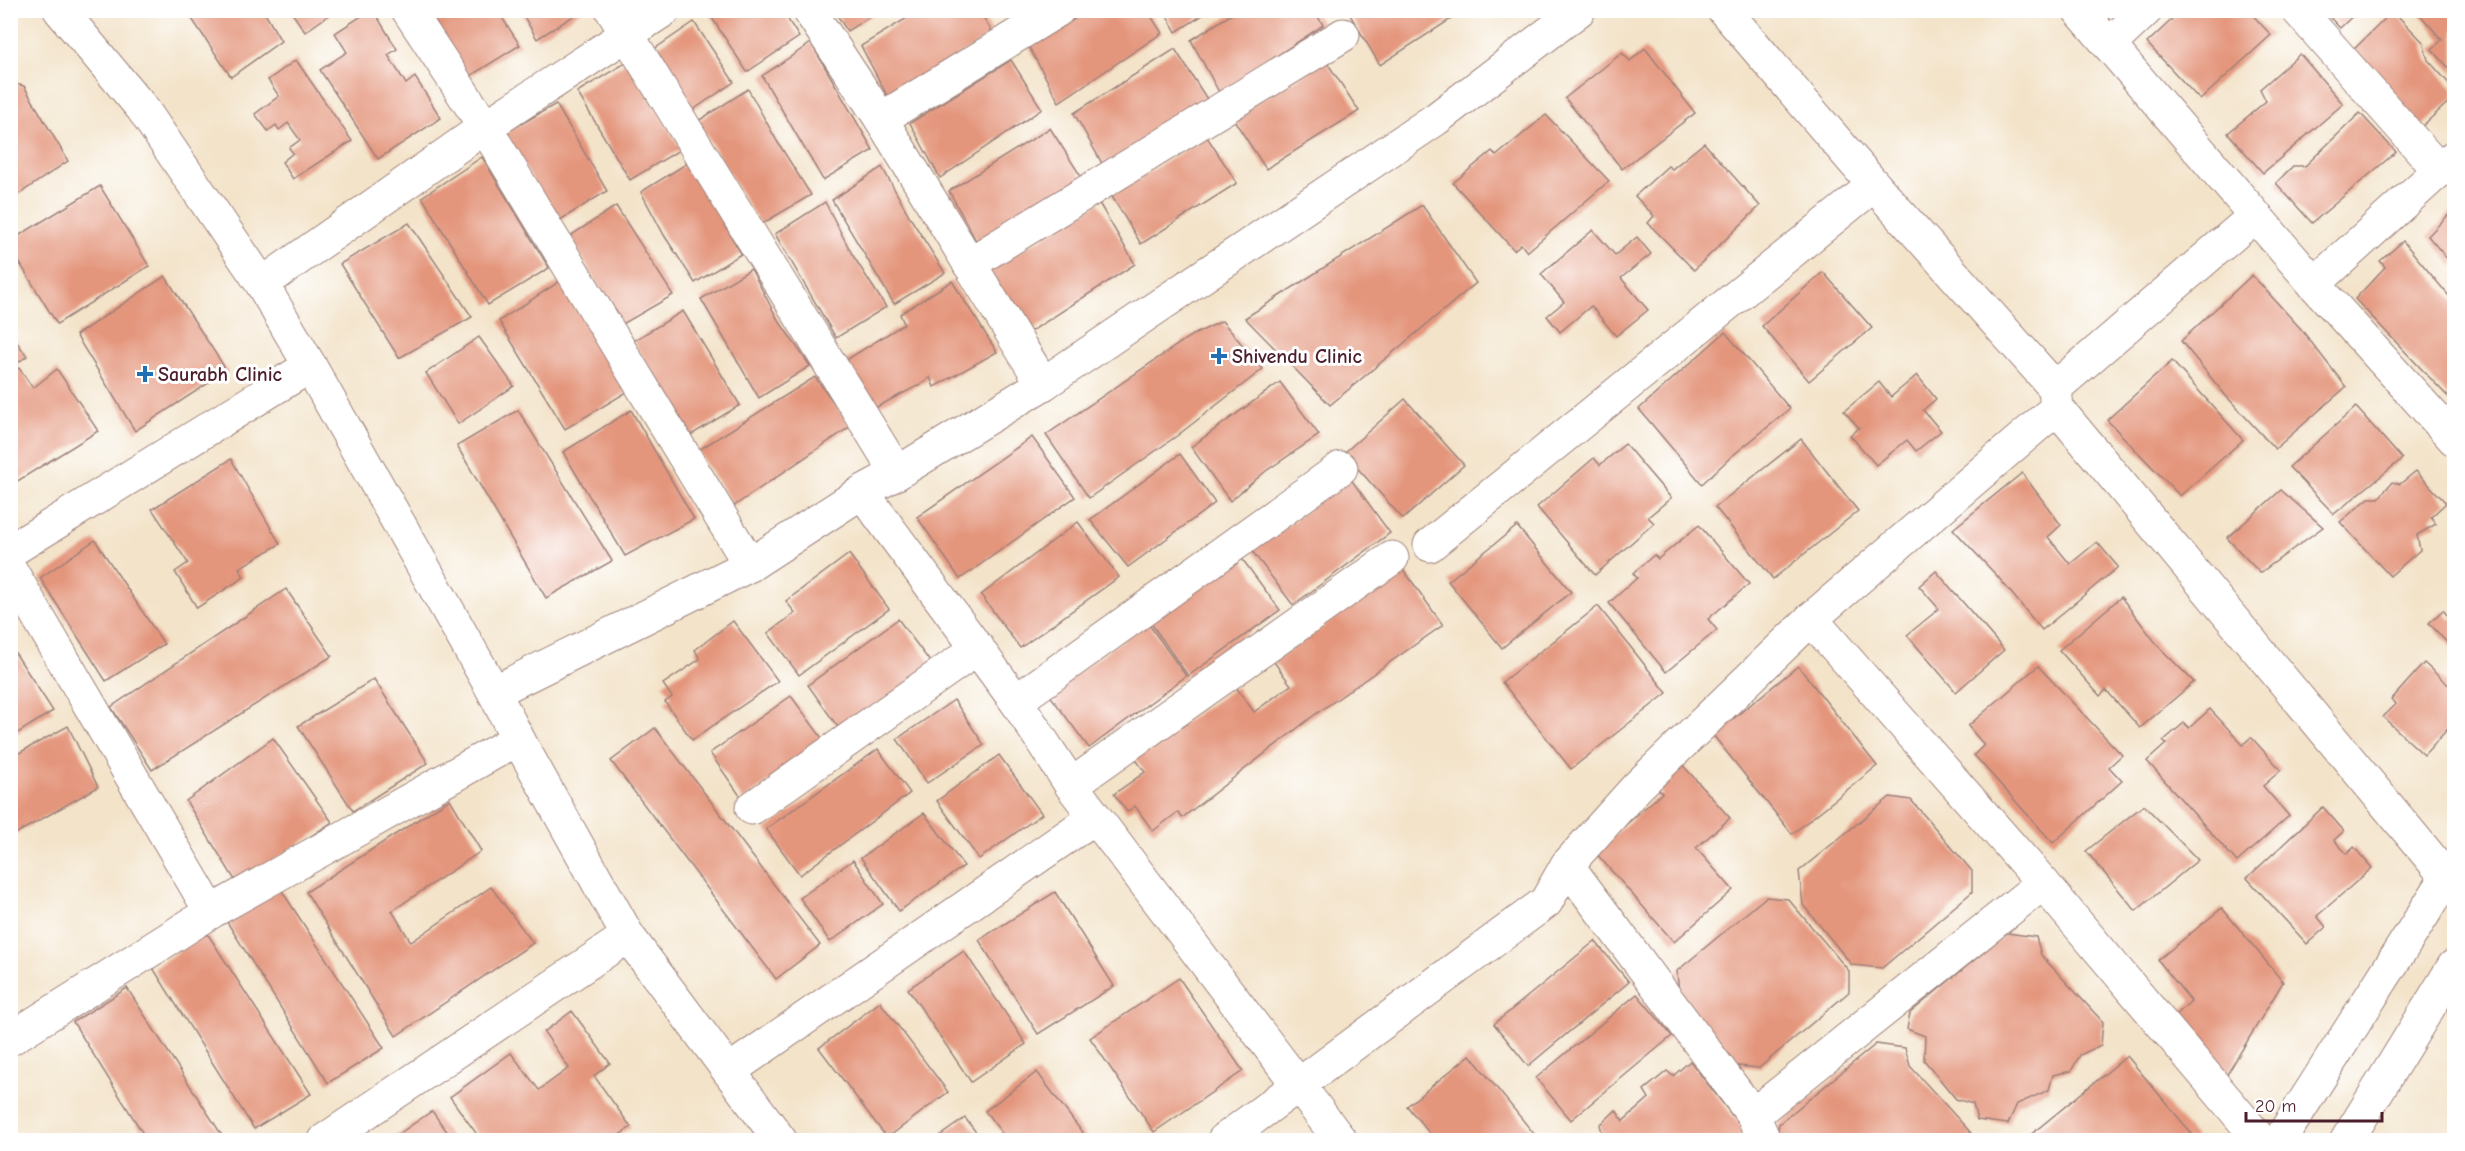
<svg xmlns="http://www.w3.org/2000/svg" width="2465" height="1151" font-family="'Comic Neue',sans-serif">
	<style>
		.building { fill: #e4967d }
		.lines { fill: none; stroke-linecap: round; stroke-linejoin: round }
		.street-casing { stroke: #9e817a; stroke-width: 35 }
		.secondary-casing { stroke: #9e817a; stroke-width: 35 }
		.street { stroke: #fff; stroke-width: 33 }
		.secondary { stroke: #fff; stroke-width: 33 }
		.poi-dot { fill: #1f6fb2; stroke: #fff; stroke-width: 2 }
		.labels { text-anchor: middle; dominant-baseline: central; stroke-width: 6; stroke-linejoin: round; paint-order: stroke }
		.poi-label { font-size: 20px; font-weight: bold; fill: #4a1f2b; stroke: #fff; text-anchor: start }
	</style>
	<rect width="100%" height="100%" fill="#fff"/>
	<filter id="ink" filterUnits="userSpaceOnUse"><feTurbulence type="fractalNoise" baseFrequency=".0167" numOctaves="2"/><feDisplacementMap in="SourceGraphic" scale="12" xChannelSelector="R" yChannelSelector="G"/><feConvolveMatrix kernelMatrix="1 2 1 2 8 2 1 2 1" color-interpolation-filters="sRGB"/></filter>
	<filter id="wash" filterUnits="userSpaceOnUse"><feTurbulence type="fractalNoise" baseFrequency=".008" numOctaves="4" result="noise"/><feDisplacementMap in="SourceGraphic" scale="24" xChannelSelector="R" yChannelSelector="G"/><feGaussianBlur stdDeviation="1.35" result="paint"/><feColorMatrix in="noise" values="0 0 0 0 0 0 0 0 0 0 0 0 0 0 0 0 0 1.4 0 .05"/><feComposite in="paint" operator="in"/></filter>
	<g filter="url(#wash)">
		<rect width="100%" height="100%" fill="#f3e3c9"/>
		<g id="blocks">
			<g class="building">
				<polygon points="186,10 263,10 281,41 231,77"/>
				<polygon points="290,10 336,10 305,32"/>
				<polygon points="371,10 373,10 397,49 388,55 406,84 415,77 441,118 378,159 320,70 347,52 335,33"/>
				<polygon points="425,10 497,10 520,45 467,78"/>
				<polygon points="520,10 583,10 537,39"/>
				<polygon points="717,10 782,10 799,37 747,72 710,15"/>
				<polygon points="834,10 881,10 847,31"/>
				<polygon points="920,10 979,10 993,33 890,101 861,46"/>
				<polygon points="1006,10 1041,10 1015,27"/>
				<polygon points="1089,10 1147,10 1162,33 1059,102 1029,47"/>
				<polygon points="1164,10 1211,10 1176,32"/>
				<polygon points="1238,10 1314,10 1323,25 1220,94 1191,40"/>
				<polygon points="1347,10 1465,10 1380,65"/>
				<polygon points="2182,10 2248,10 2271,35 2200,100 2147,43"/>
				<polygon points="2323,10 2359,10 2340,28"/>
				<polygon points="2416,10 2454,10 2454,74 2432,49 2442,40"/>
				<polygon points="2393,11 2423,42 2428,60 2454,89 2454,97 2419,129 2349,54"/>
				<polygon points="694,22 734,82 687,114 650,52"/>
				<polygon points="811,43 873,150 823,180 762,76"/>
				<polygon points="1645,48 1695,113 1622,169 1565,98 1622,53 1630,61"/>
				<polygon points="1175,49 1207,99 1104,167 1074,113"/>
				<polygon points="2300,54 2343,104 2263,173 2228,133 2266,101 2260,89"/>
				<polygon points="296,60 352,141 293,179 282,162 293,153 289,148 300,140 288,123 279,130 276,125 268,131 255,114 279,96 268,80"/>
				<polygon points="1011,60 1042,109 940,178 910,123"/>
				<polygon points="1326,61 1359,111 1266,169 1232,117"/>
				<polygon points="627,62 681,149 630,180 577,92"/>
				<polygon points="10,83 24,86 68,161 10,200"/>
				<polygon points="748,89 777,141 811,195 760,225 698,121"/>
				<polygon points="556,104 607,191 557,222 505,133"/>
				<polygon points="2360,113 2396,152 2312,223 2276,183 2293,166 2305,166"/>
				<polygon points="1546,115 1609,181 1527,252 1521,244 1514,250 1453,183 1492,151 1496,156"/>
				<polygon points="1050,128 1082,178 979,246 949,191"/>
				<polygon points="1207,137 1237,183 1141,244 1111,195"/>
				<polygon points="1704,143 1760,206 1694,270 1648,223 1654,216 1635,196 1668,166 1672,169"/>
				<polygon points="482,157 549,268 488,305 422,197"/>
				<polygon points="689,162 741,254 695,283 664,235 641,192"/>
				<polygon points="882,167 911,219 945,273 894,304 832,200"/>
				<polygon points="100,186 149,266 57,324 10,247 10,241"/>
				<polygon points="825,202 852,254 886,307 836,338 775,234"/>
				<polygon points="1099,203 1135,264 1024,336 988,271"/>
				<polygon points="1422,205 1476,283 1330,405 1245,318"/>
				<polygon points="616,206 673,295 621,325 570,236"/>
				<polygon points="2454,209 2454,267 2428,236"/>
				<polygon points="409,223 472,317 399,358 340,264"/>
				<polygon points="1593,230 1615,255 1637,237 1651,254 1621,278 1648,310 1616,336 1591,306 1560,332 1547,316 1564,302 1541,274"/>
				<polygon points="2403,241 2454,302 2454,403 2355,299 2385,267 2380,261"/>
				<polygon points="751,269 777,318 810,366 759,398 701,299"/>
				<polygon points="1823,272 1872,328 1809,381 1762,326"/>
				<polygon points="2252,275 2301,329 2346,387 2275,449 2226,396 2181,341"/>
				<polygon points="165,276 227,371 135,431 76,335"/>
				<polygon points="560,281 627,392 565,429 499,321"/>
				<polygon points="952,281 997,352 934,387 930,377 925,382 873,409 843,362 904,324 900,314"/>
				<polygon points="683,311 740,405 691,435 633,341"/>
				<polygon points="1222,321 1263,369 1178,435 1089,498 1046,435 1189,337"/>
				<polygon points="1725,332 1790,409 1732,456 1702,484 1639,409"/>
				<polygon points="10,333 27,356 10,368"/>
				<polygon points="479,337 514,386 458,424 426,373"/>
				<polygon points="2172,361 2243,440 2180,496 2107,420"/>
				<polygon points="19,368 33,388 57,369 98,431 16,482 10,473 10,374"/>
				<polygon points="1917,375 1936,399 1923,410 1941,431 1916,451 1907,440 1876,465 1850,435 1859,428 1844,411 1879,382 1891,397"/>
				<polygon points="815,377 851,426 734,506 697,451"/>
				<polygon points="1280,382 1319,435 1266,471 1230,501 1191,447"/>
				<polygon points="1405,399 1464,465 1403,519 1344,453"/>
				<polygon points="2356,407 2402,459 2334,514 2289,467"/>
				<polygon points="518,410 612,561 546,598 457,446"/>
				<polygon points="631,410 694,519 625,556 563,452"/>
				<polygon points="1032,437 1075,497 960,579 917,517"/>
				<polygon points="1801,439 1858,511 1773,579 1715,507"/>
				<polygon points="1625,444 1671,498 1648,517 1654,523 1595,575 1537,507 1594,458 1600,465"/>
				<polygon points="1180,454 1215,503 1128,567 1090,520"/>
				<polygon points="231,459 280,544 239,568 244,577 197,608 175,572 188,563 152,509"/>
				<polygon points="2416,471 2446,503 2431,517 2436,524 2417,535 2420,550 2390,576 2340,522 2369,498 2379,498 2392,482 2400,484"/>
				<polygon points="2022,473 2061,525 2048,537 2070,564 2097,542 2118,567 2042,630 1998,577 1953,529"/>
				<polygon points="1350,478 1390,533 1293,605 1252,551"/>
				<polygon points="2281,490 2323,527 2260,573 2227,538"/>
				<polygon points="1078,522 1119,577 1020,648 981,595"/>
				<polygon points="1699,525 1749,584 1708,619 1717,630 1666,672 1609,603 1637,578 1633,573 1654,555 1658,559"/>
				<polygon points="1517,526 1571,592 1502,648 1448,581"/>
				<polygon points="95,540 164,644 106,681 40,578"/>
				<polygon points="849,554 889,609 799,675 768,633 795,613 786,601"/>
				<polygon points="1240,556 1280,610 1188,676 1150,622"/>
				<polygon points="1403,569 1443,625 1313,716 1182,818 1178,812 1153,831 1135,806 1127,812 1114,794 1145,772 1134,757 1236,687 1254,712 1291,685 1274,662"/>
				<polygon points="1936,571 2004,650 1956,692 1907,635 1939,609 1919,586"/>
				<polygon points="286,589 332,656 152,770 111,707"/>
				<polygon points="2121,597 2159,647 2194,682 2140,728 2106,690 2100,696 2059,650"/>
				<polygon points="1598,606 1667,693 1571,769 1502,682"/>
				<polygon points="2443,610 2451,620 2454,617 2454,650 2429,623"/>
				<polygon points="898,619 934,667 842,733 808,685"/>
				<polygon points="733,621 778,681 692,740 665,702 672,697 663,684 700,659 695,650"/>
				<polygon points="1147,622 1186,676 1089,748 1049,694"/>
				<polygon points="10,645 53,711 10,738"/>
				<polygon points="2424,663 2454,690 2454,722 2424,755 2383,717 2396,704 2391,700"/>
				<polygon points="1798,666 1877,766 1792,834 1713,735"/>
				<polygon points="2038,666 2122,755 2109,767 2122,781 2053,843 1974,755 1984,745 1968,726"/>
				<polygon points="374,679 428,763 353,811 298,726"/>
				<polygon points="791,696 825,742 743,800 710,753"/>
				<polygon points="954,700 984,745 927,783 897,739"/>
				<polygon points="2210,709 2243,745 2251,737 2281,770 2263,786 2289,816 2237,862 2147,761 2166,744 2163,741 2184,723 2189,728"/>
				<polygon points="68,726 98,787 10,837 10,758"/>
				<polygon points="655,728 820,945 776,979 611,761"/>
				<polygon points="273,738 332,822 238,885 186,801"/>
				<polygon points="878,749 910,793 800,875 766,829"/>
				<polygon points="999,755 1042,814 979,859 937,801"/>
				<polygon points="1679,761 1730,818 1696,848 1733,890 1674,942 1595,852 1662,793 1653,783"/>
				<polygon points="1890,797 1911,800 1972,871 1972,892 1882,968 1852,965 1803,905 1799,871"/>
				<polygon points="450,799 481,851 392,911 411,942 491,887 533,943 396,1036 306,892"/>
				<polygon points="2144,805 2198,860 2136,911 2086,851"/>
				<polygon points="2323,807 2344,831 2334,840 2347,854 2354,847 2372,868 2317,916 2326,927 2307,944 2247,878"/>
				<polygon points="924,813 964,866 899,911 861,858"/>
				<polygon points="853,860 883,904 830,942 800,898"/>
				<polygon points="280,888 384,1048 328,1083 227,922"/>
				<polygon points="1055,892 1114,986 1038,1034 979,940"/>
				<polygon points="1766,897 1788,899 1849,971 1849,992 1759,1068 1729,1065 1680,1005 1677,971"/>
				<polygon points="2222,908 2283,982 2225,1078 2173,1018 2191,1001 2158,960"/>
				<polygon points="207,933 311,1094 254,1129 153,968"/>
				<polygon points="2007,933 2036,937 2041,955 2103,1022 2101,1045 2080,1055 2071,1071 2053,1075 2049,1090 2017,1104 2008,1124 1977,1120 1973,1104 1956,1099 1924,1060 1925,1036 1907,1029 1910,1013"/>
				<polygon points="1595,941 1629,982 1528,1066 1494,1024"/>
				<polygon points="964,951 1026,1044 971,1082 908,989"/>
				<polygon points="1179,978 1243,1071 1154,1132 1090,1038"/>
				<polygon points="127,988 225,1140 147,1140 73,1022"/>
				<polygon points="1637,994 1672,1036 1571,1120 1536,1078"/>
				<polygon points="880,1002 948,1092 887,1138 819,1048"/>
				<polygon points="572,1011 610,1063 594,1076 631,1127 612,1140 481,1140 450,1097 511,1053 539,1090 569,1068 544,1032"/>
				<polygon points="1876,1044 1905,1048 1910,1066 1971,1133 1971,1140 1776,1140 1779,1124"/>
				<polygon points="1470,1055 1539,1140 1435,1140 1407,1106"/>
				<polygon points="2127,1056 2197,1140 2024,1140"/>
				<polygon points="1690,1061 1745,1132 1734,1140 1599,1140 1603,1135 1600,1125 1616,1110 1623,1121 1649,1098 1644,1090 1667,1071 1673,1076"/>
				<polygon points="1037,1072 1088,1140 1007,1140 985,1111"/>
				<polygon points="432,1111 453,1140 390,1140"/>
				<polygon points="965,1118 982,1140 934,1140"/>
			</g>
		</g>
	</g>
	<g filter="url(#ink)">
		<use href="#blocks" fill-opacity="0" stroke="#9e817a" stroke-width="1.5"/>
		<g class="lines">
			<defs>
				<g id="street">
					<polyline points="408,10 485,127 750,565"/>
					<polyline points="612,10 897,473"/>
					<polyline points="809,10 881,119 1043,384"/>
					<polyline points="1724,10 1874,185 2055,388 2057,408 2454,886"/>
					<polyline points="2079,10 2314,284 2454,439"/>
					<polyline points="2298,10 2440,171"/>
					<polyline points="2109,45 2146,10"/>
					<polyline points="881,119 1058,10"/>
					<polyline points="969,264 1343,35"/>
					<polyline points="262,284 485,127 664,10"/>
					<polyline points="2314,284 2454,157"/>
					<polyline points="2055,388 2255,216"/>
					<polyline points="862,492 1016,701 1071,785 1340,1140"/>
					<polyline points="1430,545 1874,185"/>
					<polyline points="10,551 310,366"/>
					<polyline points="10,569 211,912"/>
					<polyline points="1811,619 2043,883 2260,1140"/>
					<polyline points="494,692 750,565 862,492 897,473 1043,384 1436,119 1579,10"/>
					<polyline points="1016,701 1341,468"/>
					<polyline points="1071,785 1392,558"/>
					<polyline points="752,808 978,648"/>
					<polyline points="1567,865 1753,1115 1764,1140"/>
					<polyline points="10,1039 211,912 518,739"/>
					<polyline points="729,1071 1095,817"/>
					<polyline points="1753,1115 2043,883"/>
					<polyline points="325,1140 628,936"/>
					<polyline points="1224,1140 1546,902 1567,865 1637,787 1811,619 2057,408"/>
				</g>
				<g id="secondary">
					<polyline points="60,10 142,108 262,284 310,366 494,692 518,739 628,936 780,1140"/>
					<polyline points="2280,1140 2454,866"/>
					<polyline points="2347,1140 2454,966"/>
				</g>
			</defs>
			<use href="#street" class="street-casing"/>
			<use href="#secondary" class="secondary-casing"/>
			<use href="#street" class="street"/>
			<use href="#secondary" class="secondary"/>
		</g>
	</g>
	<g class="poi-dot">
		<path d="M1216 347h6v6h6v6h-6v6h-6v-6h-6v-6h6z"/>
		<path d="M142 365h6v6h6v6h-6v6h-6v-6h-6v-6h6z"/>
	</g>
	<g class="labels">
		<g class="poi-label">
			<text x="1232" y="356">Shivendu Clinic</text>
			<text x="158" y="374">Saurabh Clinic</text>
		</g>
	</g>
	<rect width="2465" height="1151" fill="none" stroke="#fff" stroke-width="36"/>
	<path d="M2246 1112v9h136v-9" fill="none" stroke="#4a1f2b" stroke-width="3"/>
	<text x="2255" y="1112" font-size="18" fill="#4a1f2b" stroke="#ffffff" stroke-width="4.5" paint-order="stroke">20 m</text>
</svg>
